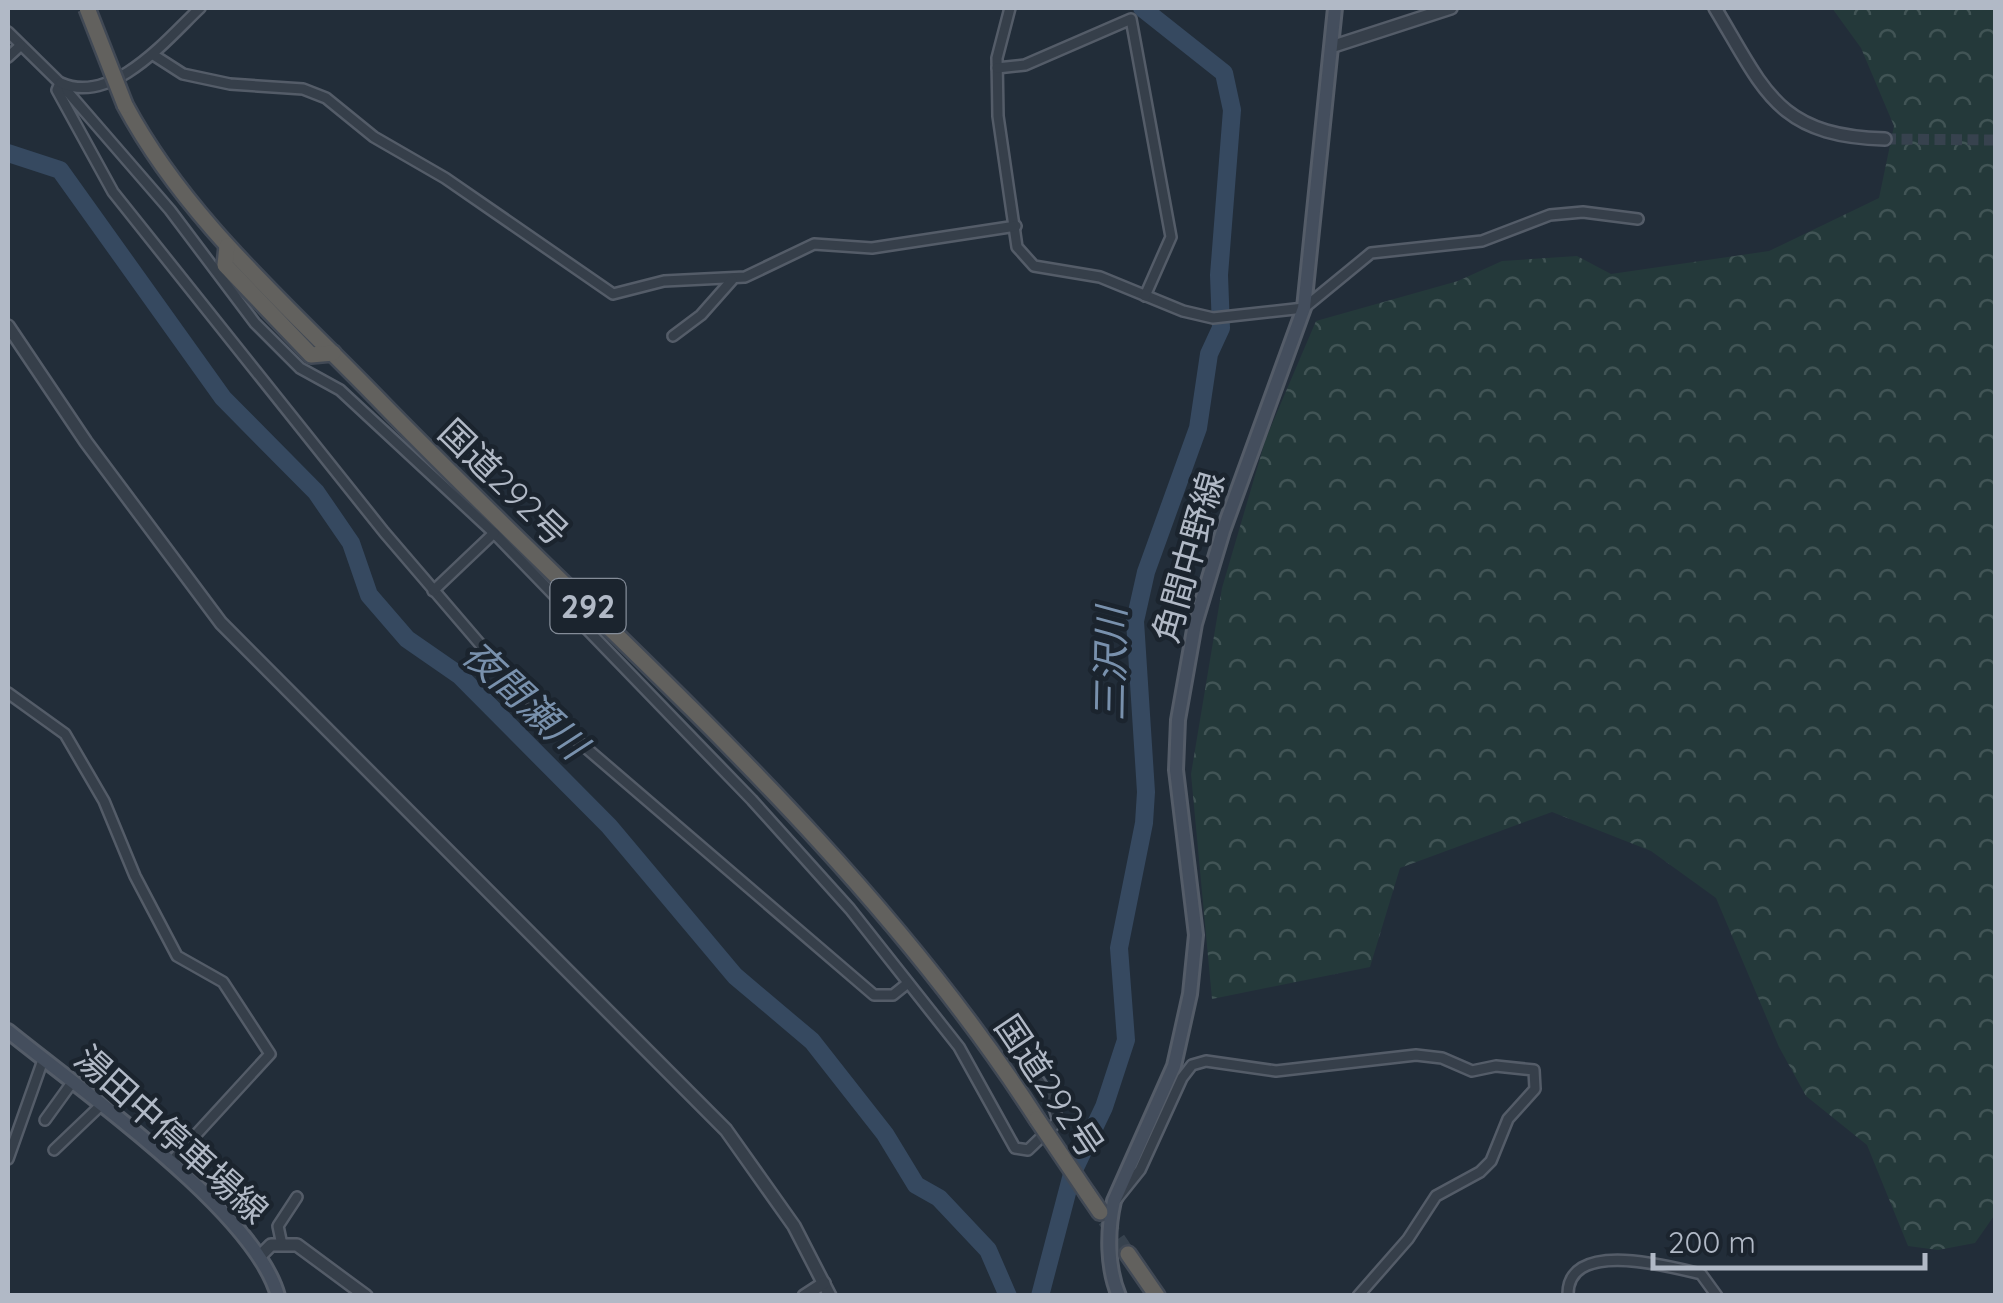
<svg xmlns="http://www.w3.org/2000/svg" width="2003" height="1303" font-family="Quicksand,'Noto Sans JP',sans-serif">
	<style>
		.forest { fill: url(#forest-crowns) }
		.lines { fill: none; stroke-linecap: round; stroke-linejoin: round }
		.river { stroke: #364960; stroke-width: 18 }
		.tertiary-tunnel { stroke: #37424e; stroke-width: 11; stroke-dasharray: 11 5.5; stroke-linecap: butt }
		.trunk-tunnel { stroke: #37424e; stroke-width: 15; stroke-dasharray: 15 8; stroke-linecap: butt }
		.minor-casing { stroke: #545c68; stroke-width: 14 }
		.tertiary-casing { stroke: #545c68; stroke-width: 16 }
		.secondary-casing { stroke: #545c68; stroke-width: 18 }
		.trunk-casing { stroke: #414955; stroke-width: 20 }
		.minor { stroke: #363f4a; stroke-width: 9 }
		.tertiary { stroke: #363f4a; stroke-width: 11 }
		.secondary { stroke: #444e5d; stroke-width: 12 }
		.trunk { stroke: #62615e; stroke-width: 15 }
		.trunk-bridge-casing { stroke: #414955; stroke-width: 20; stroke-linecap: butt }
		.trunk-bridge { stroke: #62615e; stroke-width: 15 }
		.labels { text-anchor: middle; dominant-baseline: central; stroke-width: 9; stroke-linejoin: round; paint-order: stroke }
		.shield { fill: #1b242e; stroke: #848c98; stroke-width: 2.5 }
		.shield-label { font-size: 32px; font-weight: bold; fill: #b1b9c6 }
		.street-label { font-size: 35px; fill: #b1b9c6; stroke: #1b242e }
		.water-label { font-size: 38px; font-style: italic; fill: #7991ad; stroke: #1b242e }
	</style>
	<defs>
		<pattern id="forest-crowns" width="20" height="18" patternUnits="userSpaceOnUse" patternTransform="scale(2.5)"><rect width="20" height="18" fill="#24393a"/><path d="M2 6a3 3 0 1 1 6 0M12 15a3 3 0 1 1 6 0" fill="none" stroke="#415455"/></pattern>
	</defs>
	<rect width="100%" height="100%" fill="#222d39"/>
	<polygon class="forest" points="1832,8 1995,8 1996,1213 1975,1243 1938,1250 1908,1246 1867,1145 1806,1096 1779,1047 1716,898 1651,851 1552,812 1400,868 1370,967 1212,999 1191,774 1222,588 1266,438 1316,321 1458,281 1502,261 1577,256 1611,274 1769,251 1879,198 1894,126 1861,48"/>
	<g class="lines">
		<g class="river">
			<polyline points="8,153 60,170 223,398 316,492 351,543 369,595 407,639 459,675 609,826 735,976 812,1041 885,1134 916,1185 939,1198 988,1250 1008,1296"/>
			<polyline points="1040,1296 1072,1174 1104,1107 1126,1040 1119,948 1144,823 1146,792 1135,621 1146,572 1198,428 1209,354 1221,328 1219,275 1232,110 1224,73 1142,8"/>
		</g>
		<polyline class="tertiary-tunnel" points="1885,139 1996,140"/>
		<polyline class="trunk-tunnel" points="1105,1220 1128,1254"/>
		<defs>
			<g id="minor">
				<polyline points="1010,8 997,58 998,116 1017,247 1034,266 1100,277 1183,311 1213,318 1304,308 1371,253 1482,241 1550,215 1583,212 1638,219"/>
				<path d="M8 32 60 83 170 210 255 323 300 368 340 390 494 533 752 800 850 909 959 1047 1015 1148 1028 1150 1058 1121C1051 1091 1028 1065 1007 1042"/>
				<polyline points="155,56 183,74 230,84 303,89 326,98 374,137 445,178 613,294 664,281 745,277 814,244 872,248 1016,226"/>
				<polyline points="8,57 20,46"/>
				<polyline points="997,68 1025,65 1131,19 1171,237 1145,296"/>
				<polyline points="60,83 57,90 113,192 384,532 522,693 874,995 893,995 908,983"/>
				<path d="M61 83C113 106 169 37 200 8"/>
				<polyline points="673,336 701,315 732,280"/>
				<polyline points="433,591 494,533"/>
				<polyline points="8,693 65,734 104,801 135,876 177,956 223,982 270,1054 170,1163"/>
				<polyline points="45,1120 71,1084"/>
				<polyline points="54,1150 99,1107"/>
				<polyline points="8,1159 43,1060"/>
				<polyline points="1116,1200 1140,1170 1182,1078 1192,1065 1206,1061 1276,1071 1416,1055 1442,1058 1472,1071 1496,1066 1534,1070 1535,1089 1508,1119 1491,1161 1480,1172 1436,1196 1408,1239 1358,1296"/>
				<polyline points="282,1245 278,1226 297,1197"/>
				<path d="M1568 1296C1566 1238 1668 1266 1701 1274L1717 1296"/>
			</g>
			<g id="tertiary">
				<path d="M1715 8C1765 91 1777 136 1885 139"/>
				<polyline points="1334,46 1451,8"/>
				<polyline points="8,326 86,442 221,623 726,1130 794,1226 830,1296"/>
				<polyline points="260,1256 271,1245 297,1245 366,1296"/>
				<polyline points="804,1296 824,1283"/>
			</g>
			<g id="secondary">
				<path d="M8 1031C79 1089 255 1211 278 1296"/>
				<path d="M1119 1296C1107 1268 1107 1231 1114 1201L1174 1066 1190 994 1196 935 1176 770 1178 720 1195 624 1223 531 1304 308 1335 8"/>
			</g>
			<g id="trunk">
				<path d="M125 105C186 219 286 304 375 396 602 631 859 842 1037 1119"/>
				<polyline points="227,246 225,265 311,355 333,353"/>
				<polyline points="1087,1193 1100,1212"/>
				<polyline points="1128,1254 1157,1296"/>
			</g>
		</defs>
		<use href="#minor" class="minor-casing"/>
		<use href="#tertiary" class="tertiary-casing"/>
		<use href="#secondary" class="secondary-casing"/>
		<use href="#trunk" class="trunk-casing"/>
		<use href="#minor" class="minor"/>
		<use href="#tertiary" class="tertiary"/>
		<use href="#secondary" class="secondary"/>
		<use href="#trunk" class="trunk"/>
		<defs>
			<g id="trunk-bridge">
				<polyline points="87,8 125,105"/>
				<polyline points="1037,1119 1087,1193"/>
			</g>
		</defs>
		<use href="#trunk-bridge" class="trunk-bridge-casing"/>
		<use href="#trunk-bridge" class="trunk-bridge"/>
	</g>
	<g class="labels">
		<rect class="shield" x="550.5" y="579" width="75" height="54" rx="8"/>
		<g class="shield-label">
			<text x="588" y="606">292</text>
		</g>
		<g class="street-label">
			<text transform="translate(504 482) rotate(44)">国道292号</text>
			<text transform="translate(1188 557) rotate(-74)">角間中野線</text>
			<text transform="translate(1050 1086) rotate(56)">国道292号</text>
			<text transform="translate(172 1134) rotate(42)">湯田中停車場線</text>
		</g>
		<g class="water-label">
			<text transform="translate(1110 664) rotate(-89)">三沢川</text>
			<text transform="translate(525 699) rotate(43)">夜間瀬川</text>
		</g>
	</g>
	<rect width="2003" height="1303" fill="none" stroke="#b1b9c6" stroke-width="20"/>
	<path d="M1653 1253v15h272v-15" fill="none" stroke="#b1b9c6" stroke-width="5"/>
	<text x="1668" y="1253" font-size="30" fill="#b1b9c6" stroke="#1b242e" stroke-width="8" paint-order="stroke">200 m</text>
</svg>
